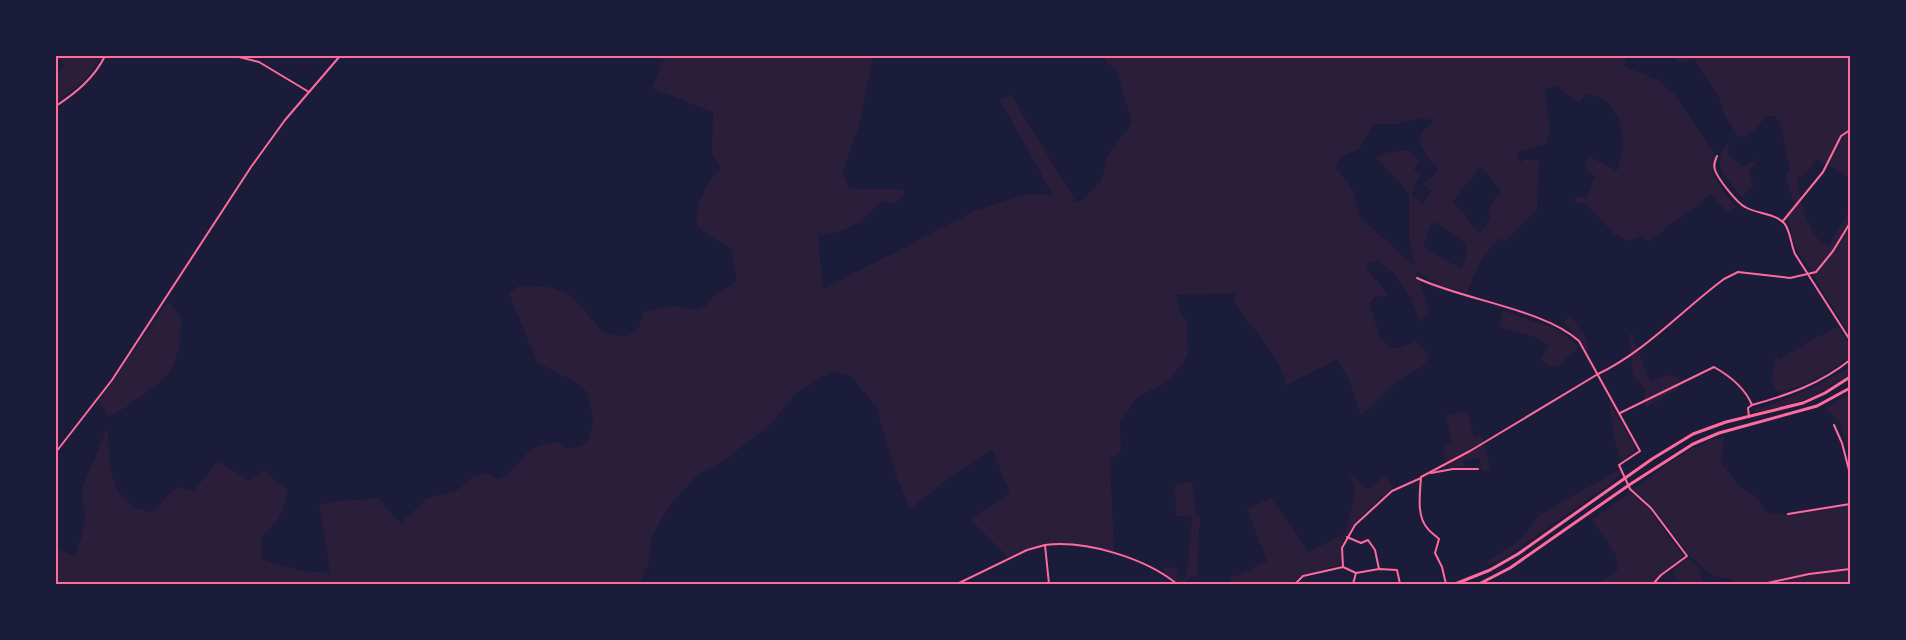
<svg xmlns="http://www.w3.org/2000/svg" width="1906" height="640" font-family="'IBM Plex Sans',sans-serif">
	<style>
		.green { fill: #2a1e3b; fill-rule: evenodd }
		.lines { fill: none; stroke-linecap: round; stroke-linejoin: round }
		.minor { stroke: #ff6b9d; stroke-width: 2 }
		.tertiary { stroke: #ff6b9d; stroke-width: 2 }
		.primary { stroke: #ff6b9d; stroke-width: 3 }
		.neatline { fill: none; stroke: #ff6b9d; stroke-width: 2 }
	</style>
	<rect width="100%" height="100%" fill="#1b1b3a"/>
	<g class="green">
		<polygon points="56,56 103,56 85,80 56,102 56,76 65,65"/>
		<path d="M653 56H873L859 127 842 172 850 189H902L904 194 896 203 879 202C864 224 843 233 818 236L823 289 975 211 1025 194 1053 195 1000 100 1011 95 1076 202 1083 200 1102 180 1107 156 1132 123 1117 71 1106 62 1103 56H1627L1624 66 1658 80 1674 94 1715 155 1711 169 1718 183 1737 209 1733 208 1728 213 1710 193 1697 207 1682 216 1649 241 1642 236 1629 241 1614 234 1587 205 1575 201V196L1586 199 1595 176 1584 168 1588 156 1617 171C1626 147 1626 114 1601 98 1597 96 1591 95 1587 94L1579 103 1557 86 1545 90 1550 131 1546 144 1517 153 1520 163 1523 160H1539L1537 209 1505 242 1498 238 1479 264 1467 293 1442 286 1416 271 1429 310 1420 323 1410 296 1393 273 1378 261 1370 262 1366 268 1389 295 1375 297 1369 304 1381 340 1393 348 1402 347 1416 341 1430 356 1422 367 1395 382 1361 416 1350 381 1337 360 1286 385C1279 353 1251 328 1234 302V297L1239 293 1176 295 1179 310 1187 321 1188 355 1170 380 1138 397 1120 421 1121 453 1110 459 1114 553C1089 546 1062 539 1036 547 1027 549 1018 555 1010 559L971 520 1010 493 992 450 954 474 910 509 897 478 876 406 850 376 833 371 800 390 767 427 721 463 697 475 669 507 651 537 650 559 640 584H56V548L74 557 82 536 85 515 82 500 83 486 108 426C109 461 107 508 153 512L174 489 180 487 193 492 218 461 250 481 263 470 288 490C285 510 278 524 261 537L262 559 302 571 330 573 319 505C329 500 364 500 378 498L401 523 426 499 459 489 473 476 486 473 497 479 508 474 528 452 540 445 557 442 568 448 581 446 589 439 593 422 588 394 581 385 537 362 509 294 518 286 549 287 572 296 602 331 625 337 638 330 644 312 654 309 675 306 695 310 706 306 715 295 731 286 737 279 731 248 709 236 697 226C694 207 706 182 720 169L712 152 713 112 652 88 663 61ZM1419 118 1432 120 1431 126 1423 130 1419 140 1425 154 1439 170 1423 185 1431 190 1424 203 1412 196 1415 186 1421 175 1414 170 1419 161 1410 150 1389 152 1375 157 1402 185 1409 194V239L1414 266 1361 218C1356 210 1357 202 1354 194 1350 185 1342 176 1336 168L1339 158 1360 148 1373 124H1397ZM1481 167 1501 191 1488 208C1494 219 1486 226 1479 233L1453 201ZM1434 222 1466 243 1467 254 1461 269 1423 246 1431 225Z"/>
		<path d="M1673 56H1850V177L1817 159 1805 175 1797 178C1801 199 1806 237 1829 246L1850 208V335L1795 246 1786 213 1795 205 1785 177 1790 169C1784 151 1785 133 1776 116H1766L1757 128 1747 137 1738 136 1724 114 1719 98 1695 59 1680 63Z"/>
		<path d="M1729 142 1728 153 1742 167 1759 159 1749 171 1753 186 1742 197C1728 179 1708 164 1729 142Z"/>
		<path d="M168 301 181 318C181 361 173 376 137 399 128 405 119 413 109 416L99 401Z"/>
		<polygon points="1503,311 1559,330 1579,347 1558,366 1551,367 1540,360 1549,345 1529,335 1498,327"/>
		<polygon points="1571,316 1587,340 1589,353 1564,322"/>
		<path d="M1837 326 1850 345V357C1827 373 1805 388 1777 392L1771 380 1776 355 1779 359Z"/>
		<polygon points="1629,334 1632,334 1650,382 1668,375 1680,378 1679,388 1649,406 1646,407 1644,399 1645,390 1633,375"/>
		<path d="M1850 366V374C1832 387 1775 418 1753 411L1754 409C1789 400 1820 386 1850 366Z"/>
		<polygon points="1850,394 1850,455 1839,421 1825,408"/>
		<polygon points="1609,402 1635,446 1634,452 1624,459 1620,459 1614,438"/>
		<polygon points="1467,411 1474,437 1482,436 1491,470 1481,470 1480,458 1464,460 1464,467 1449,468 1443,447 1453,443 1445,415"/>
		<path d="M1724 437 1721 463 1739 485 1757 498 1765 511C1790 520 1824 508 1850 504V584H1732L1731 579 1714 576 1704 569 1688 554 1649 502 1634 489C1661 470 1691 443 1724 437Z"/>
		<path d="M1348 470 1367 490 1386 475 1393 488C1374 503 1353 520 1343 542 1339 549 1343 558 1339 565L1303 575 1289 584H1229L1230 576 1240 575 1267 561 1247 509 1271 498 1308 552 1345 534C1349 512 1361 492 1348 470Z"/>
		<polygon points="1619,470 1621,473 1610,484 1500,561 1488,565 1486,561 1501,553 1524,537 1539,515"/>
		<polygon points="1192,481 1196,516 1200,516 1197,578 1190,575 1186,584 1183,584 1163,575 1165,566 1179,569 1176,577 1184,580 1187,572 1192,517 1176,516 1175,486"/>
		<polygon points="1630,492 1646,505 1683,556 1662,572 1651,584 1602,584 1600,582 1618,570 1617,557 1592,520"/>
		<polygon points="1688,558 1700,569 1703,584 1679,584 1672,570"/>
	</g>
	<g class="lines">
		<g class="minor">
			<polyline points="235,56 259,62 309,92"/>
			<path d="M56 106C77 92 94 78 105 56"/>
			<path d="M1717 156C1715 161 1713 165 1715 170 1718 179 1737 203 1745 207 1757 214 1774 213 1784 223 1790 229 1791 245 1795 254L1850 340"/>
			<polyline points="1783,221 1823,172 1841,136 1850,130"/>
			<path d="M1417 278C1463 300 1544 309 1579 341L1640 451 1619 465 1630 489 1651 508 1687 556 1661 575 1653 584"/>
			<path d="M1620 413 1714 367C1730 376 1745 388 1752 405"/>
			<path d="M1749 417 1748 408 1752 405C1788 395 1820 384 1850 360"/>
			<polyline points="1834,425 1842,443 1850,474"/>
			<polyline points="1431,473 1453,469 1478,469"/>
			<polyline points="1788,514 1850,504"/>
			<polyline points="1347,537 1361,543 1368,540 1375,550 1379,569"/>
			<path d="M1045 545C1086 540 1145 558 1177 584"/>
			<polyline points="1343,567 1356,573 1353,584"/>
			<polyline points="1356,573 1379,569 1397,570 1400,584"/>
			<polyline points="957,584 1027,550 1045,545 1049,584"/>
			<polyline points="1295,584 1303,576 1343,567 1342,548 1355,525 1392,491 1421,478"/>
			<path d="M1446 584 1442 567 1435 553 1439 539C1435 535 1431 533 1428 529 1416 516 1420 494 1421 477L1470 451 1598 374C1646 351 1681 311 1724 279L1738 272 1790 278 1816 272 1833 251 1850 223"/>
			<polyline points="1763,584 1809,574 1850,569"/>
		</g>
		<polyline class="tertiary" points="56,452 112,380 251,167 285,120 340,56"/>
		<g class="primary">
			<polyline points="1455,584 1490,570 1518,554 1652,459 1693,434 1726,422 1803,403 1825,393 1850,377"/>
			<polyline points="1479,584 1510,568 1629,485 1693,444 1719,433 1817,406 1850,388"/>
		</g>
	</g>
	<rect width="1906" height="640" fill="none" stroke="#1b1b3a" stroke-width="114"/>
	<rect x="57" y="57" width="1792" height="526" class="neatline"/>
</svg>
